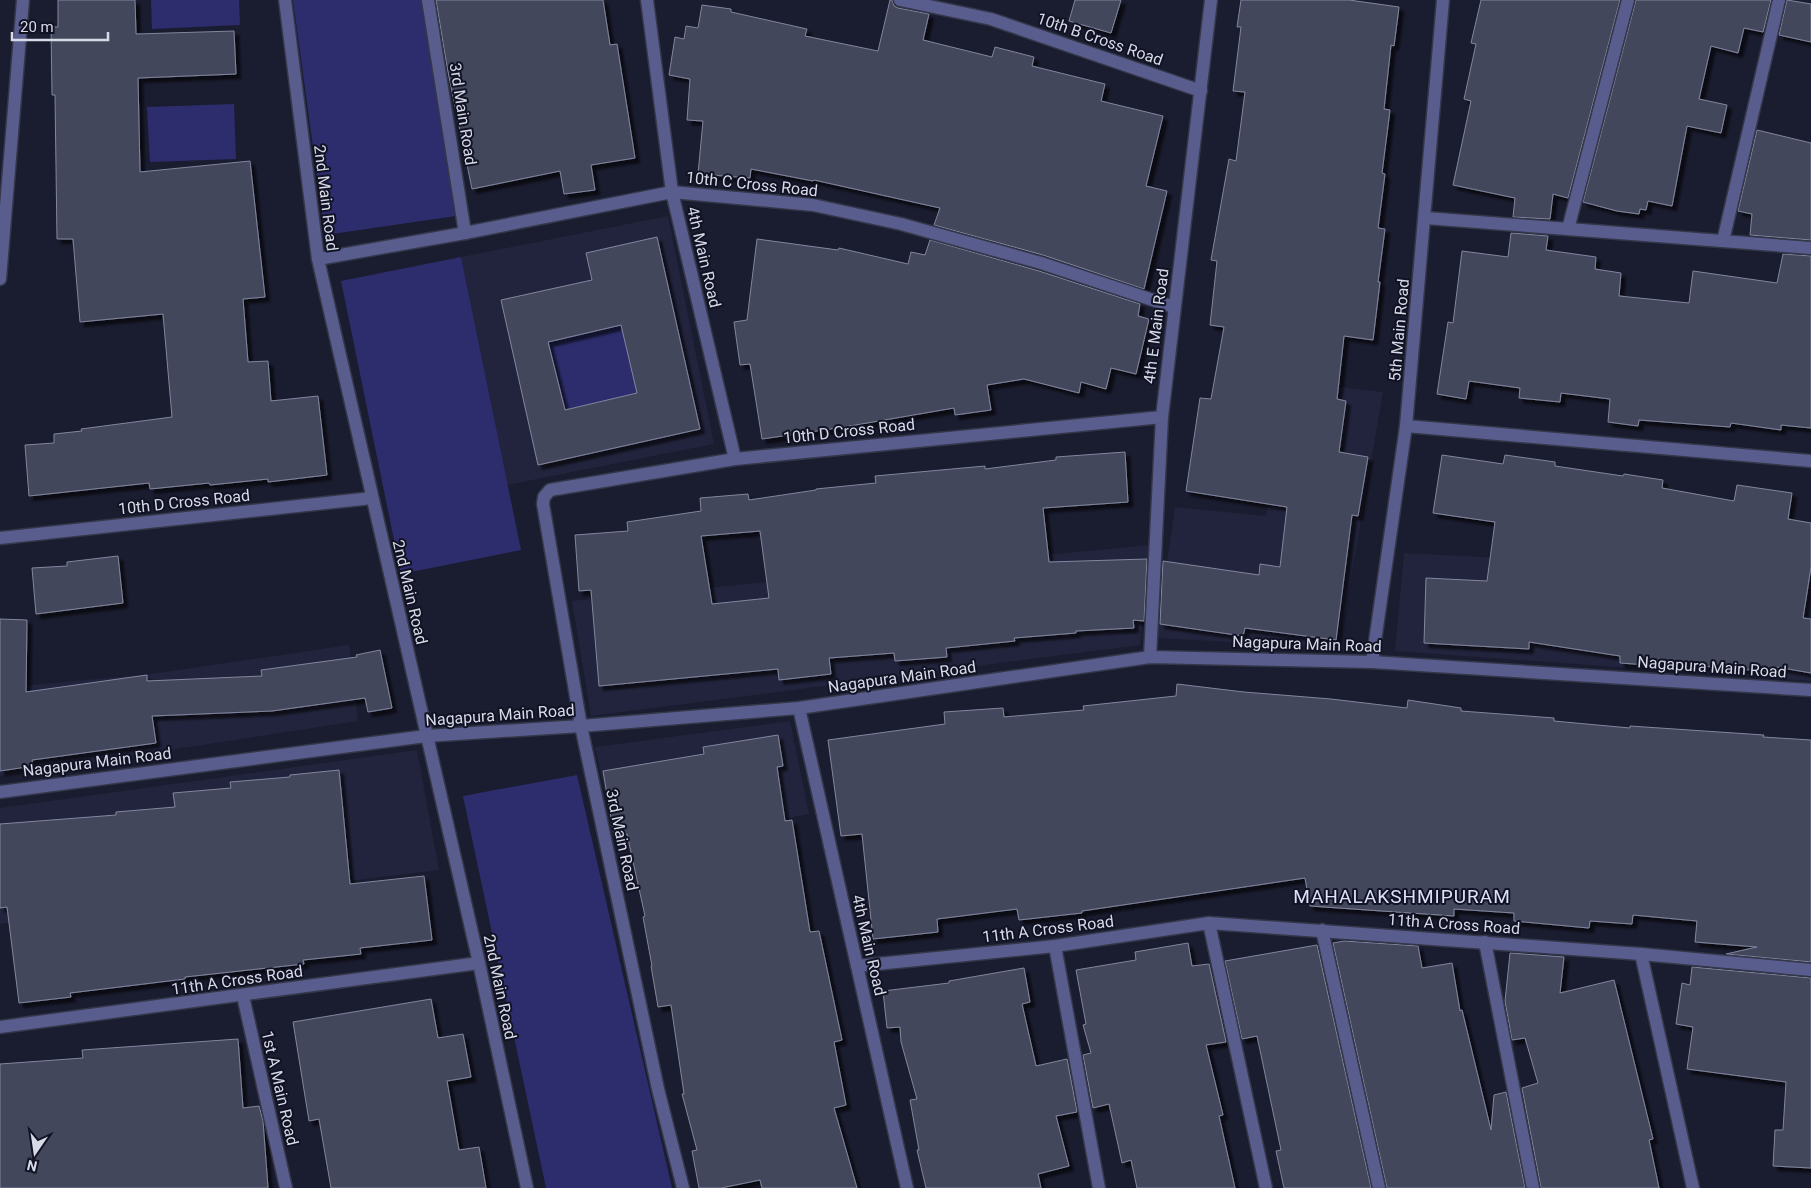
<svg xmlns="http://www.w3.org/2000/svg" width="1811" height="1188" font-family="Roboto,sans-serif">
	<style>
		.built { fill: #22243d }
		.green { fill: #2d2d6d }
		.building { fill: #43465c; stroke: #82869e; fill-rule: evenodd; filter: url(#shadow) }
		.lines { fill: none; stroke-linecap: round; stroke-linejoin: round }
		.minor-casing { stroke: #343749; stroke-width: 15 }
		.minor { stroke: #585d8d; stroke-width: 12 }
		.labels { text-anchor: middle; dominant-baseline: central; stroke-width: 4; stroke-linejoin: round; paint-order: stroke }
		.street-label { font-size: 16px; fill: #d7dae7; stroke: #111325 }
		.quarter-label { font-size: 19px; letter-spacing: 1px; fill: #dce1fb; stroke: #111325 }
	</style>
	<defs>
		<filter id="shadow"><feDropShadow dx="4.5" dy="4.5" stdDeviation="1" flood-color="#0009"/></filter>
	</defs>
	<rect width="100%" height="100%" fill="#1a1c2f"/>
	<g class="built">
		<polygon points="668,216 714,444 507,485 461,257"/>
		<polygon points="1287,381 1383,392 1339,648 1156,638 1175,507 1266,516"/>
		<polygon points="1149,545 1140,645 591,716 572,601"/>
		<polygon points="1404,553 1811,573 1811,681 1395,651"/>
		<polygon points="349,645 358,721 0,776 0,688 151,674"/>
		<polygon points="790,721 809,814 619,851 595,747"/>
		<polygon points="417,750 439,870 0,924 0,808"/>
	</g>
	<g class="green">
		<polygon points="151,0 239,0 240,25 152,29"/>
		<polygon points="293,0 425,0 456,216 325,235"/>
		<polygon points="234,104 236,159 150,162 147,107"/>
		<polygon points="461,257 521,550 401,574 341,281"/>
		<polygon points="621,325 637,393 565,410 548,342"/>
		<polygon points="577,775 672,1188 546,1188 463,796"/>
	</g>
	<g class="building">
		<polygon points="58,0 135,0 136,34 234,31 236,74 138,78 140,172 250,161 265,297 243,299 248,362 268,361 271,401 318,396 327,475 268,482 268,479 210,485 209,483 150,489 149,483 29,496 25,445 54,443 54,434 82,431 81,429 172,417 163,314 80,322 73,239 57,239 55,95 52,95 51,27 58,27"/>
		<polygon points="436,0 603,0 610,45 617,44 635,158 591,165 595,190 564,194 560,171 472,189 448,72"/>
		<polygon points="890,0 892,0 894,6 898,8 929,14 923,40 992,57 995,47 1034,57 1032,66 1105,84 1101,101 1163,116 1146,186 1167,191 1144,289 1043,255 934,225 940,208 814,180 813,181 751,169 750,178 698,174 703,121 687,120 690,79 669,75 675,37 684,39 686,26 698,28 702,5 731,9 731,12 807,29 805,36 878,51"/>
		<polygon points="1075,0 1121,0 1111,33 1069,21"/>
		<polygon points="1241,0 1349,0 1399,7 1394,46 1391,45 1384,109 1390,110 1382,173 1385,174 1378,228 1385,229 1378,282 1380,282 1373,340 1344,336 1337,399 1346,401 1339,452 1368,457 1358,516 1352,515 1336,640 1245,628 1243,636 1160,624 1163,561 1259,575 1260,564 1280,567 1287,507 1186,491 1200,398 1211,399 1224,327 1210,325 1217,261 1211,260 1229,159 1236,161 1245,92 1233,91 1241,27 1237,27"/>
		<polygon points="1481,0 1620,0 1568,198 1553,194 1550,219 1513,217 1515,198 1453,185 1471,101 1464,99 1476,44 1471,43"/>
		<polygon points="1636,0 1771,0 1763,32 1744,28 1738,53 1711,46 1699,99 1727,105 1721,133 1687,126 1672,206 1648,201 1646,210 1640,209 1639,214 1617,211 1583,202"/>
		<polygon points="1787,0 1811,4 1811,42 1779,35"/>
		<polygon points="1757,130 1811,143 1811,240 1750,235 1752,214 1738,211"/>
		<polygon points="1511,233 1548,236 1546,250 1596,257 1595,269 1621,273 1619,296 1689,303 1693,271 1777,283 1783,254 1811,256 1811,428 1781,425 1781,430 1731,423 1730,427 1639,420 1638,426 1608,422 1610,399 1561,393 1560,402 1519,398 1520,388 1469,381 1466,399 1437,394 1448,322 1453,323 1462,251 1508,257"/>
		<path d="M657 237 700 429 538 465 501 300 592 280 586 253ZM621 325 637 393 565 410 548 342Z"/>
		<polygon points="757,239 838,250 839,248 908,264 911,252 925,255 930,240 1039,271 1140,304 1138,316 1149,319 1136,374 1111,368 1106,389 1081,382 1079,393 1024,379 987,385 991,410 955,415 954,408 844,427 762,439 750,364 740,365 734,322 747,320"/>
		<path d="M1125 452 1128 502 1043 508 1049 562 1147 559 1144 621 1133 620 1134 628 1076 631V633L1014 638 1015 641 946 648 947 657 895 661 894 653 829 658 831 674 779 680 778 669 599 686 591 590 579 591 575 535 628 531 627 522 701 511 700 498 748 494 749 500 816 490V489L876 483 875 476 985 466V469L1056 460V457ZM760 531 769 598 712 604 701 536Z"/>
		<polygon points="1442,455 1503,464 1505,455 1555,462 1555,466 1623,476 1624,474 1663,480 1662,488 1734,501 1737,485 1792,493 1788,519 1811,523 1811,567 1803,618 1811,619 1811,673 1777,667 1776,672 1664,663 1663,666 1620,663 1620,656 1529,642 1529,649 1424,643 1426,578 1487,581 1495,522 1433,513"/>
		<polygon points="118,556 123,603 36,614 32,568 67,566 67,562"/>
		<polygon points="0,619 27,620 26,692 147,675 147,681 262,676 261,670 357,657 356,655 380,650 392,708 368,712 365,698 272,711 152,716 156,743 32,760 33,766 0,771"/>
		<polygon points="1177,684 1244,692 1331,699 1407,708 1408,700 1461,708 1461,711 1554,718 1554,721 1630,728 1630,726 1764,735 1763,737 1811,740 1811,962 1726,954 1757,947 1695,942 1697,921 1633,915 1632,924 1590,921 1589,928 1514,921 1514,913 1454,909 1454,916 1310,906 1305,878 1082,911 1082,913 1019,920 1017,909 937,919 938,932 873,939 862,834 841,836 828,740 945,724 944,712 1003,708 1004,717 1084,710 1083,706 1176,696"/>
		<polygon points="778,735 783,766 777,767 785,821 792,820 810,932 819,931 842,1040 834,1042 846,1105 834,1108 857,1188 762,1188 760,1180 721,1188 699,1188 692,1151 697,1150 682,1094 684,1094 671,1005 658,1007 651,966 652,966 643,917 645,916 627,834 614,836 603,771 704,754 703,747"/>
		<polygon points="339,770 350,884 424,876 432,940 360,948 361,954 303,960 304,964 185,977 185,979 70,993 71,997 19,1003 7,907 0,908 0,824 116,815 116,812 175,807 173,793 231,788 230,782 290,777 290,775"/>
		<polygon points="1344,941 1418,946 1422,968 1452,963 1460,1011 1462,1010 1491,1130 1494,1095 1506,1092 1525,1188 1387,1188 1333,943"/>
		<polygon points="1188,943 1192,966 1209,964 1226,1042 1206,1045 1223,1115 1219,1116 1235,1188 1137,1188 1131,1160 1122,1163 1109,1104 1093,1108 1083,1055 1091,1053 1083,1025 1086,1024 1076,970 1136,960 1135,952"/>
		<polygon points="1317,945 1371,1188 1284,1188 1276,1151 1281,1150 1257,1036 1242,1039 1225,961"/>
		<polygon points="1510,953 1564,957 1560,993 1614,980 1653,1139 1649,1140 1659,1188 1541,1188 1522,1088 1538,1083 1525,1038 1512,1040 1505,1001"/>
		<polygon points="1692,967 1811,978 1811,1168 1773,1166 1775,1130 1783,1130 1786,1082 1687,1069 1693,1027 1676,1024 1682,983 1690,985"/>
		<polygon points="1024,968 1030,1002 1022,1004 1036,1066 1067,1059 1077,1112 1056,1116 1069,1166 1038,1174 1041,1188 926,1188 917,1150 919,1150 910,1100 917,1099 901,1042 900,1027 887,1028 883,991 949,983 949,981"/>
		<polygon points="431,999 438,1038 463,1034 471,1077 447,1081 459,1150 479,1147 486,1188 331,1188 319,1119 309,1121 293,1022"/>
		<polygon points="238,1039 243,1108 259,1106 263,1121 268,1188 0,1188 0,1064 83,1058 82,1050"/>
	</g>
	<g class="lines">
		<defs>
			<g id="minor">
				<polyline points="285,0 318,259 479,963 527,1188"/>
				<polyline points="428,0 465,233"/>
				<polyline points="647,0 672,192 735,459"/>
				<polyline points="900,0 991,19 1201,91"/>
				<polyline points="1426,218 1811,248"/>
				<polyline points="1568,229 1628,0"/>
				<polyline points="1723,241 1779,0"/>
				<polyline points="318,259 465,233 672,192 813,205 901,224 1041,263 1174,307"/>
				<polyline points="0,279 23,0"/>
				<polyline points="1406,426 1811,461"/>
				<polyline points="0,538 372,498"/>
				<polyline points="1150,657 1162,417 1211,0"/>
				<polyline points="1372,662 1406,426 1443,0"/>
				<polyline points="799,708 907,1188"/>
				<polyline points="0,792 426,736 581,726 799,708 1150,657 1372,662 1811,690"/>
				<polyline points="1209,923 1266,1188"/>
				<polyline points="1322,930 1379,1188"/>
				<polyline points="1485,942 1533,1188"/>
				<polyline points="1055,946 1099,1188"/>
				<polyline points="1641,954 1693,1188"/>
				<polyline points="857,966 1055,946 1209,923 1641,954 1811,970"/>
				<polyline points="243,996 286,1188"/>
				<polyline points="0,1027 479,963"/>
				<polyline points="683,1188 658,1089 581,726 543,504 544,497 550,490 735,459 1162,417"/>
			</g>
		</defs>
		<use href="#minor" class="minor-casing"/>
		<use href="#minor" class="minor"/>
	</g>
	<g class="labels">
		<g class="street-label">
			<text transform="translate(1100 39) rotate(19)">10th B Cross Road</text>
			<text transform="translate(463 114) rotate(81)">3rd Main Road</text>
			<text transform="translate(752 184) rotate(6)">10th C Cross Road</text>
			<text transform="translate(326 198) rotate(83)">2nd Main Road</text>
			<text transform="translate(704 257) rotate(77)">4th Main Road</text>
			<text transform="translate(1156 326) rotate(-83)">4th E Main Road</text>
			<text transform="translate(1399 330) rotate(-85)">5th Main Road</text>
			<text transform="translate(849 431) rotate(-6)">10th D Cross Road</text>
			<text transform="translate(184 502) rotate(-6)">10th D Cross Road</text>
			<text transform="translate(410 592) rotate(77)">2nd Main Road</text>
			<text transform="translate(1307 644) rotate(2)">Nagapura Main Road</text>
			<text transform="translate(1712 667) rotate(4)">Nagapura Main Road</text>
			<text transform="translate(902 677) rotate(-8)">Nagapura Main Road</text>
			<text transform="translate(500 715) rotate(-4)">Nagapura Main Road</text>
			<text transform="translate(97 762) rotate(-7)">Nagapura Main Road</text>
			<text transform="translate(622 840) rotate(78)">3rd Main Road</text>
			<text transform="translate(1454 924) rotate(4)">11th A Cross Road</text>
			<text transform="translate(1048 929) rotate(-7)">11th A Cross Road</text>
			<text transform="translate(869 945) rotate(77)">4th Main Road</text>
			<text transform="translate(237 980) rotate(-8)">11th A Cross Road</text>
			<text transform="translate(500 987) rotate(78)">2nd Main Road</text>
			<text transform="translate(280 1088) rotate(77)">1st A Main Road</text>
		</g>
		<g class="quarter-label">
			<text x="1402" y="896">MAHALAKSHMIPURAM</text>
		</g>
	</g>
	<g transform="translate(35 1153) rotate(193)" stroke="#111325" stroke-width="4" paint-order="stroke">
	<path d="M0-4L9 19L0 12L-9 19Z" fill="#d7dae7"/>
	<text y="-8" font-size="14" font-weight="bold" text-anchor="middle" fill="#d7dae7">N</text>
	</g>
	<path d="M12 32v8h96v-8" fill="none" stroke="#d7dae7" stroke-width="2.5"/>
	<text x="20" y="32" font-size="15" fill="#d7dae7" stroke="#111325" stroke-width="4" paint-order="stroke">20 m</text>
</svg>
